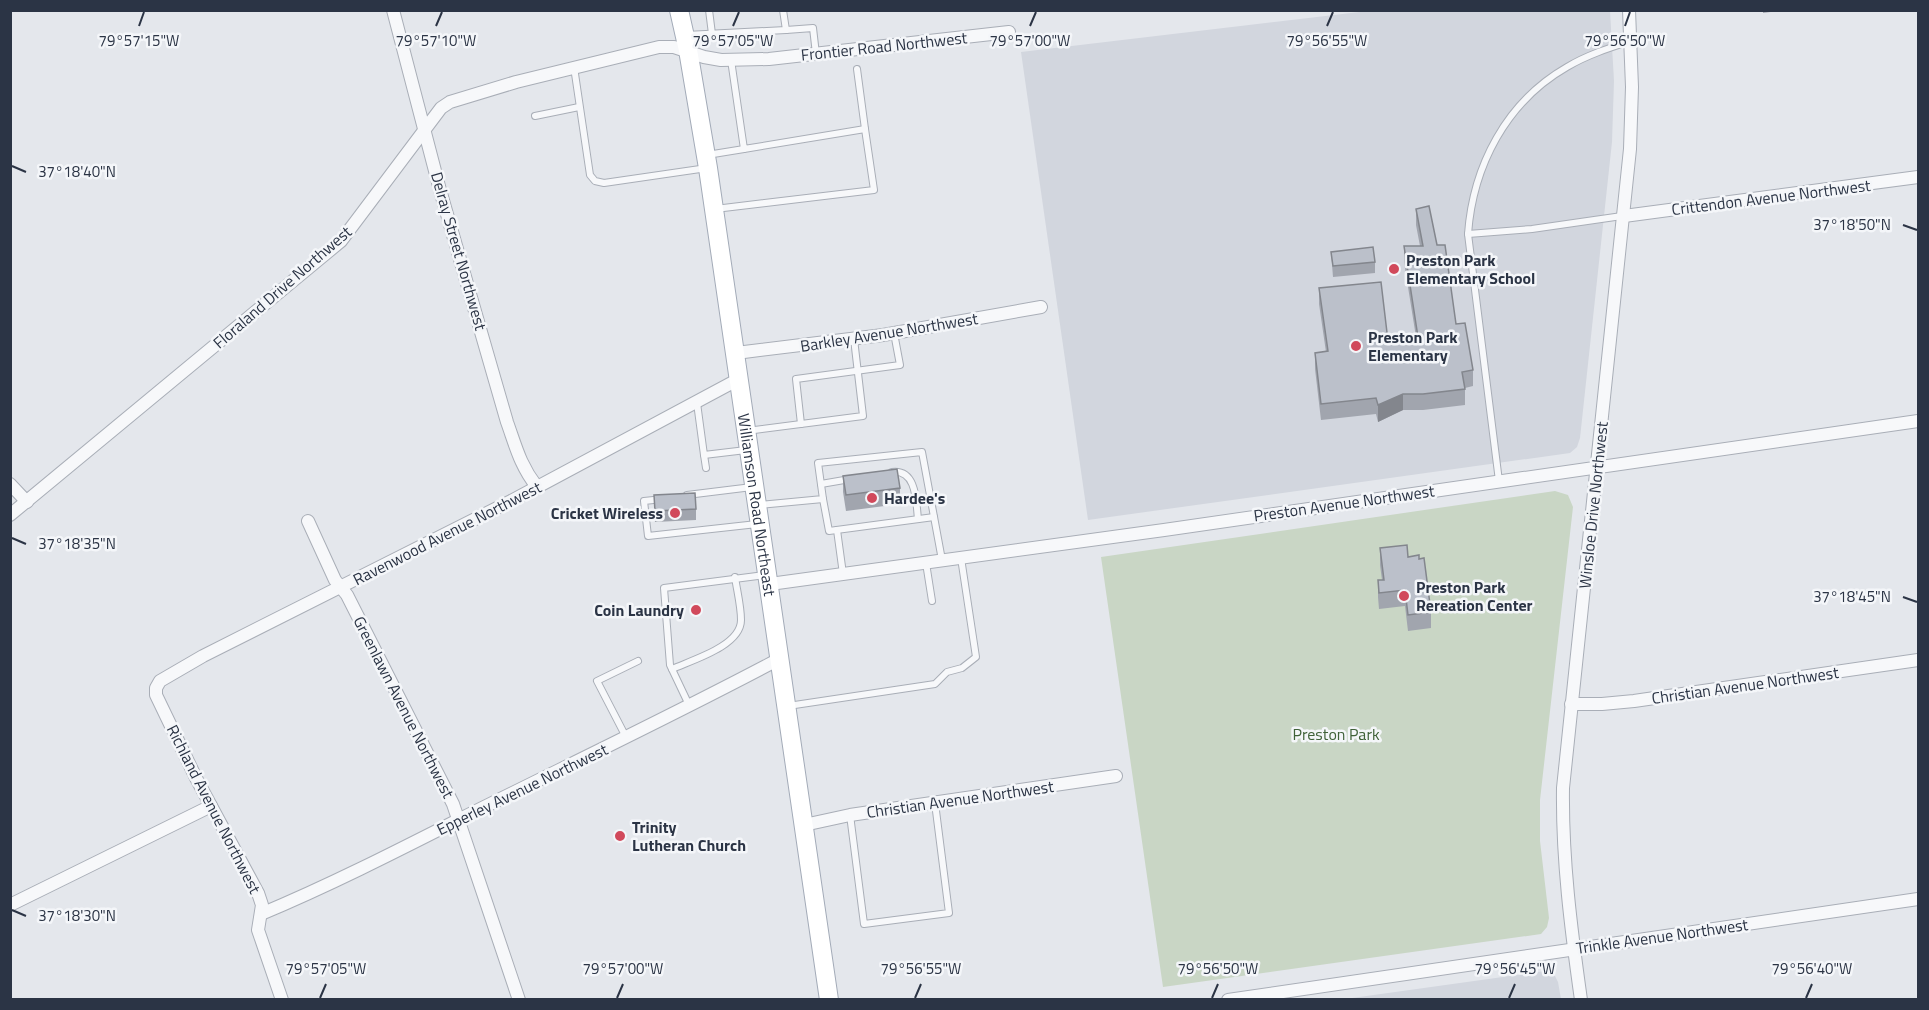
<svg xmlns="http://www.w3.org/2000/svg" width="1929" height="1010" font-family="'Titillium Web',sans-serif">
	<style>
		.built { fill: #d2d6de }
		.green { fill: #c9d6c5 }
		.lines { fill: none; stroke-linecap: round; stroke-linejoin: round }
		.service-casing { stroke: #a9aeb7; stroke-width: 8 }
		.minor-casing { stroke: #a9aeb7; stroke-width: 14 }
		.primary-casing { stroke: #a3abb8; stroke-width: 20 }
		.service { stroke: #f7f8fa; stroke-width: 6 }
		.minor { stroke: #f7f8fa; stroke-width: 12 }
		.primary { stroke: #fff; stroke-width: 18 }
		.wall { fill: #a1a5ae }
		.shaded-wall { fill: #83868d }
		.building { fill: #bbc0ca; stroke: #83868d; stroke-width: 1.5 }
		.ticks { fill: none; stroke: #2b3445; stroke-width: 2 }
		.poi-dot { fill: #d1495b; stroke: #f4f6f9; stroke-width: 2 }
		.labels { text-anchor: middle; dominant-baseline: central; stroke-width: 5; stroke-linejoin: round; paint-order: stroke }
		.street-label { font-size: 16px; fill: #2b3445; stroke: #f4f6f9 }
		.poi-label { font-size: 16px; font-weight: bold; fill: #2b3445; stroke: #f4f6f9; text-anchor: start }
		.park-label { font-size: 16px; fill: #3f6138; stroke: #f4f6f9 }
		.ticks-label { font-size: 15px; text-anchor: middle; fill: #2b3445; stroke: #f4f6f9; stroke-width: 5; stroke-linejoin: round; paint-order: stroke }
	</style>
	<rect width="100%" height="100%" fill="#e4e7ec"/>
	<g class="built">
		<polygon points="1368,11 1610,11 1614,81 1612,142 1580,438 1577,447 1570,453 1088,520 1021,52"/>
		<polygon points="1545,971 1554,974 1558,982 1561,999 1345,999"/>
	</g>
	<polygon class="green" points="1555,491 1568,495 1573,507 1540,800 1540,841 1549,918 1547,927 1541,934 1163,987 1101,557"/>
	<g class="lines">
		<defs>
			<g id="service">
				<polyline points="709,10 712,34"/>
				<polyline points="786,30 813,28 816,54"/>
				<polyline points="686,35 786,30 783,10"/>
				<polyline points="731,60 744,149 865,129 857,69"/>
				<polyline points="574,67 590,175 595,181 604,183 707,168"/>
				<polyline points="535,116 579,107"/>
				<polyline points="707,155 744,149"/>
				<polyline points="715,209 874,190 865,129"/>
				<polyline points="1468,234 1532,229 1622,216"/>
				<polyline points="697,403 704,455 746,450"/>
				<polyline points="801,424 796,379 900,365 894,333"/>
				<polyline points="747,431 863,416 854,339"/>
				<polyline points="704,455 706,468"/>
				<path d="M892 472C917 469 916 502 918 519"/>
				<path d="M1499 481 1468 234C1473 166 1506 102 1567 67 1587 55 1609 48 1631 41"/>
				<polyline points="821,484 850,479"/>
				<polyline points="687,495 752,487"/>
				<polyline points="663,499 644,501 648,536 757,524"/>
				<polyline points="823,499 829,531 934,517"/>
				<polyline points="759,505 823,499 818,463 922,452 942,560"/>
				<polyline points="837,530 843,574"/>
				<polyline points="926,563 932,601"/>
				<path d="M672 669C692 660 741 646 741 620 741 606 737 591 735 577"/>
				<polyline points="689,705 670,665 664,588 765,575"/>
				<polyline points="788,706 935,684 947,672 962,668 976,657 961,558"/>
				<polyline points="626,737 597,681 638,661"/>
				<polyline points="850,815 864,924 949,913 935,803"/>
			</g>
			<g id="minor">
				<path d="M393 10 440 190 507 422C516 447 520 465 537 487"/>
				<polyline points="1624,216 1918,177"/>
				<polyline points="736,353 883,335 1041,307"/>
				<polyline points="10,484 27,502"/>
				<polyline points="10,515 341,241 441,108 450,102 516,82 659,47 674,47 704,57 721,60 769,59 1009,32"/>
				<polyline points="308,521 335,580 347,595 453,804 519,1000"/>
				<polyline points="770,584 1164,530 1918,421"/>
				<polyline points="1571,704 1602,704 1634,701 1918,660"/>
				<polyline points="804,825 850,815 1116,776"/>
				<polyline points="10,905 211,806"/>
				<path d="M261 914C328 886 393 853 458 820 566 766 674 715 781 658"/>
				<polyline points="282,1000 258,930 262,905 258,893 196,778 156,695 156,688 160,681 203,656 511,501 739,379"/>
				<polyline points="1228,1000 1918,899"/>
				<path d="M1581 1000C1571 929 1562 859 1563 788L1630 149 1632 87 1629 10"/>
			</g>
			<g id="primary">
				<path id="s1" d="M679 10 688 50 708 168 829 1000"/>
			</g>
		</defs>
		<use href="#service" class="service-casing"/>
		<use href="#minor" class="minor-casing"/>
		<use href="#primary" class="primary-casing"/>
		<use href="#service" class="service"/>
		<use href="#minor" class="minor"/>
		<use href="#primary" class="primary"/>
	</g>
	<g class="wall">
		<polygon points="1763,10 1785,10 1763,13"/>
		<polygon points="1416,209 1437,245 1456,324 1473,370 1473,386 1465,388 1465,405 1423,410 1403,410 1378,422 1376,414 1321,420 1315,369 1315,353 1326,352 1319,304 1319,288 1388,341 1416,337 1404,262 1404,246 1420,246 1416,225"/>
		<polygon points="1331,252 1375,262 1375,273 1333,277"/>
		<polygon points="843,476 900,488 900,504 846,511 843,492"/>
		<polygon points="654,495 696,509 696,520 655,522"/>
		<polygon points="1380,548 1408,557 1431,612 1431,628 1408,631 1405,606 1379,609 1378,597 1378,580 1382,580 1380,565"/>
	</g>
	<polygon class="shaded-wall" points="1403,394 1403,410 1378,422 1378,405"/>
	<g class="building">
		<polygon points="1429,206 1437,245 1445,245 1456,324 1465,323 1473,370 1462,372 1465,389 1423,394 1403,394 1378,405 1376,398 1321,404 1315,353 1328,351 1319,288 1381,282 1388,341 1418,337 1404,246 1423,246 1416,209"/>
		<polygon points="1373,247 1375,262 1333,266 1331,252"/>
		<polygon points="897,469 900,488 846,495 843,476"/>
		<polygon points="695,493 696,509 655,511 654,495"/>
		<polygon points="1407,545 1408,557 1419,555 1419,559 1424,558 1431,612 1408,615 1405,590 1379,593 1378,580 1384,580 1380,548"/>
	</g>
	<path class="ticks" d="M139 26 144 12M436 26 442 12M733 26 739 12M1030 26 1036 12M1327 26 1333 12M1625 26 1630 12M12 166 26 172M1903 225 1917 230M12 538 26 544M1903 597 1917 602M12 910 26 916M320 998 326 984M617 998 623 984M915 998 921 984M1212 998 1218 984M1509 998 1515 984M1806 998 1812 984"/>
	<g class="poi-dot">
		<circle cx="1394" cy="269" r="6"/>
		<circle cx="1356" cy="346" r="6"/>
		<circle cx="872" cy="498" r="6"/>
		<circle cx="675" cy="513" r="6"/>
		<circle cx="1404" cy="596" r="6"/>
		<circle cx="696" cy="610" r="6"/>
		<circle cx="620" cy="836" r="6"/>
	</g>
	<g class="labels">
		<g class="street-label">
			<text transform="translate(884 46) rotate(-6)">Frontier Road Northwest</text>
			<text transform="translate(1771 197) rotate(-7)">Crittendon Avenue Northwest</text>
			<text transform="translate(459 251) rotate(74)">Delray Street Northwest</text>
			<text transform="translate(282 287) rotate(-41)">Floraland Drive Northwest</text>
			<text transform="translate(889 332) rotate(-9)">Barkley Avenue Northwest</text>
			<text transform="translate(1344 503) rotate(-8)">Preston Avenue Northwest</text>
			<text stroke="none"><textPath href="#s1" startOffset="501">Williamson Road Northeast</textPath></text>
			<text transform="translate(1593 505) rotate(-84)">Winsloe Drive Northwest</text>
			<text transform="translate(447 533) rotate(-27)">Ravenwood Avenue Northwest</text>
			<text transform="translate(1745 685) rotate(-8)">Christian Avenue Northwest</text>
			<text transform="translate(404 707) rotate(63)">Greenlawn Avenue Northwest</text>
			<text transform="translate(522 789) rotate(-26)">Epperley Avenue Northwest</text>
			<text transform="translate(960 799) rotate(-8)">Christian Avenue Northwest</text>
			<text transform="translate(214 809) rotate(63)">Richland Avenue Northwest</text>
			<text transform="translate(1662 936) rotate(-8)">Trinkle Avenue Northwest</text>
		</g>
		<g class="poi-label">
			<text x="1406" y="260">Preston Park<tspan x="1406" dy="18">Elementary School</tspan></text>
			<text x="1368" y="337">Preston Park<tspan x="1368" dy="18">Elementary</tspan></text>
			<text x="884" y="498">Hardee's</text>
			<text x="663" y="513" text-anchor="end">Cricket Wireless</text>
			<text x="1416" y="587">Preston Park<tspan x="1416" dy="18">Rereation Center</tspan></text>
			<text x="684" y="610" text-anchor="end">Coin Laundry</text>
			<text x="632" y="827">Trinity<tspan x="632" dy="18">Lutheran Church</tspan></text>
		</g>
		<g class="park-label">
			<text x="1336" y="734">Preston Park</text>
		</g>
	</g>
	<g class="ticks-label">
		<text x="139" y="46">79°57'15"W</text>
		<text x="436" y="46">79°57'10"W</text>
		<text x="733" y="46">79°57'05"W</text>
		<text x="1030" y="46">79°57'00"W</text>
		<text x="1327" y="46">79°56'55"W</text>
		<text x="1625" y="46">79°56'50"W</text>
		<text x="77" y="177">37°18'40"N</text>
		<text x="1852" y="230">37°18'50"N</text>
		<text x="77" y="549">37°18'35"N</text>
		<text x="1852" y="602">37°18'45"N</text>
		<text x="77" y="921">37°18'30"N</text>
		<text x="326" y="974">79°57'05"W</text>
		<text x="623" y="974">79°57'00"W</text>
		<text x="921" y="974">79°56'55"W</text>
		<text x="1218" y="974">79°56'50"W</text>
		<text x="1515" y="974">79°56'45"W</text>
		<text x="1812" y="974">79°56'40"W</text>
	</g>
	<rect width="1929" height="1010" fill="none" stroke="#2b3445" stroke-width="24"/>
</svg>
